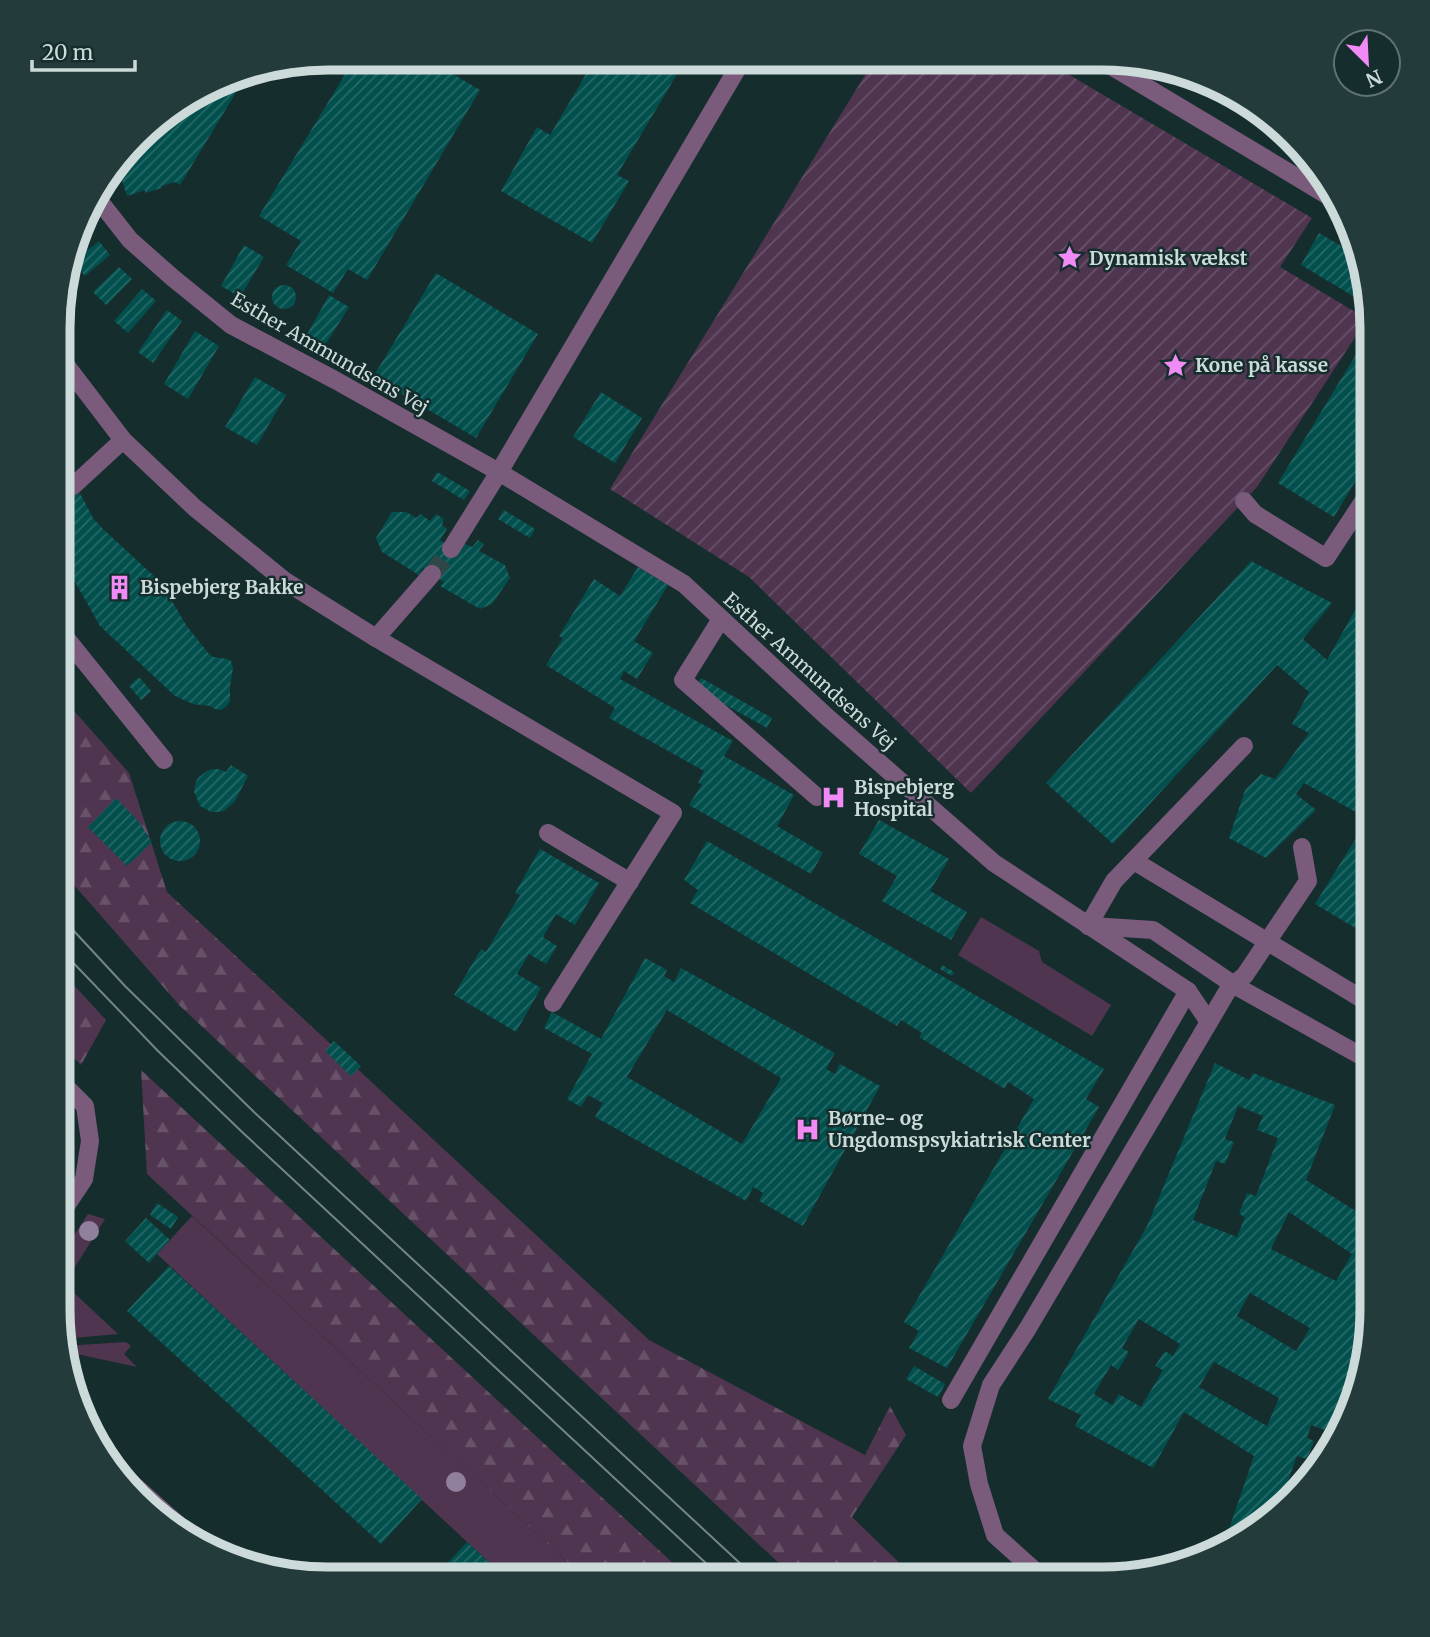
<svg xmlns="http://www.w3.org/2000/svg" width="1430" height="1637" font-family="Merriweather,serif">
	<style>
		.grass { fill: #503551 }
		.forest { fill: url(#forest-firs) }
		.garden { fill: url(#garden-furrows) }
		.building { fill: url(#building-hatch); fill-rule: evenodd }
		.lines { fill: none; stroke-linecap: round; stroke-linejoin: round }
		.minor-tunnel { stroke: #304747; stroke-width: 18; stroke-dasharray: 18 9; stroke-linecap: butt }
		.minor { stroke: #7b5b7c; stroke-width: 18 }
		.tram { stroke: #748786; stroke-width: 2 }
		.tree { fill: #91809d }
		.labels { text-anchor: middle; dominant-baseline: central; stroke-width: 5; stroke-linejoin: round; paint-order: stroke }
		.poi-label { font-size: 19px; font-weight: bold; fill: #ccdbda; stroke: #152d2d; text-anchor: start }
		.street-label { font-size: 19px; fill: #ccdbda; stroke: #152d2d }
		.rim { fill: none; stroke: #ccdbda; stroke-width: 9 }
	</style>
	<defs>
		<pattern id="forest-firs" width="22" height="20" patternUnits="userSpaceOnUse" patternTransform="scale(1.75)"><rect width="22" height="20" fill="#503551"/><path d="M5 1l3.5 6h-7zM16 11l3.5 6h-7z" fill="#685269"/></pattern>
		<pattern id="garden-furrows" width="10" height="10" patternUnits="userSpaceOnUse" patternTransform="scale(1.75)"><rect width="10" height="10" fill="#503551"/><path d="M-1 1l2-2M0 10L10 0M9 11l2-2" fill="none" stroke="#685269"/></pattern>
		<pattern id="building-hatch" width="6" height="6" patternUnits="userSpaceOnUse" patternTransform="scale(1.75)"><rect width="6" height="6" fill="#02504e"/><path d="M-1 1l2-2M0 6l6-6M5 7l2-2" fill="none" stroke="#266967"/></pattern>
	</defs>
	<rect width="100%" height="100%" fill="#152d2d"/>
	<g class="grass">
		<polygon points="981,917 1039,951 1042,962 1111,1005 1092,1036 958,955"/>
		<polygon points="88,1214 105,1219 73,1270 59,1258"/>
		<polygon points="192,1216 586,1579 507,1579 157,1254"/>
		<polygon points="72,1291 118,1334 62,1339 58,1314"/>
		<polygon points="126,1342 131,1346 124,1354 137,1367 63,1351 63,1346"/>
	</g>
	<g class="forest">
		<polygon points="61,696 129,773 167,892 649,1340 865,1455 890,1406 906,1435 852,1517 916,1579 796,1579 180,1006 60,869"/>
		<polygon points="59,969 106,1020 81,1065 59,1043"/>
		<polygon points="141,1070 690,1579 586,1579 147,1174"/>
	</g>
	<polygon class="garden" points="875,59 1044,60 1312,218 1280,267 1367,319 1257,487 971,793 749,577 610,489"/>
	<g class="building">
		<polygon points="355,58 426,58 480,90 367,280 348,269 333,293 286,265 301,241 259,216"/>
		<polygon points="595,59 686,59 617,175 629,181 592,243 501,191 537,127 550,135"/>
		<polygon points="249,71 180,185 175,182 161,186 162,188 145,193 145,190 127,196 117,165 150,125 241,72"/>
		<polygon points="1319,233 1363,259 1366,284 1358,299 1301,265"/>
		<polygon points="99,241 110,255 85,276 73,262"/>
		<polygon points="244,245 264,257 240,297 221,286"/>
		<polygon points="119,267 132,279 106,305 93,292"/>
		<polygon points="436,273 538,334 476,438 373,377"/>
		<circle cx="284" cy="297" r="12"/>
		<polygon points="142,289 156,301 128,333 114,321"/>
		<polygon points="329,295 349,307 324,347 306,336"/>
		<polygon points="167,310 182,321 153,363 138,352"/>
		<polygon points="1372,328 1372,453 1334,517 1278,483"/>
		<polygon points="195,331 219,346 188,399 164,384"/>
		<polygon points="255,377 286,395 257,445 225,427"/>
		<polygon points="601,392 642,418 615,463 573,437"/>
		<polygon points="437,472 470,491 464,500 432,481"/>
		<polygon points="62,480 73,486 81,495 93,518 103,529 156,578 169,596 186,625 208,653 213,657 227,659 231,661 233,668 230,686 230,701 227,706 221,710 215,709 210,706 193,704 175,696 100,626 70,573 61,563"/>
		<polygon points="504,510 535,529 530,538 498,519"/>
		<polygon points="392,512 406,512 416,518 421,514 430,521 436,514 444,519 442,525 447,529 440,540 457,552 465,544 472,547 478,540 484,544 479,551 505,565 510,578 492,604 480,609 440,586 444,582 423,568 419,575 382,552 376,538"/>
		<polygon points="1251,561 1332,603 1303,639 1327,660 1372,580 1372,938 1315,904 1368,819 1304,783 1296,794 1316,810 1266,858 1229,838 1245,790 1261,774 1275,779 1309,733 1292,724 1309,692 1277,665 1113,844 1046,783"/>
		<polygon points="638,567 668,585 634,641 653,653 637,679 624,671 620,679 733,741 724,756 794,795 777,826 823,853 811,874 689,805 702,784 698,783 704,771 609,718 615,708 546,665 563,638 559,636 594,579 620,596"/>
		<polygon points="139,677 151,691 141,700 129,686"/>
		<polygon points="701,678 772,718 767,728 695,688"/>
		<polygon points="231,765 248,776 235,801 224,811 217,812 211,812 200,806 194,792 196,781 199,777 207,771 213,769 218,769 226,772"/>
		<polygon points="116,798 139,822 152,842 127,866 88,827"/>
		<polygon points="879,820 949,859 930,891 967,912 951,940 882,901 897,876 859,854"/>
		<circle cx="180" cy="841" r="20"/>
		<polygon points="707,841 1104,1069 1086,1099 1099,1107 947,1368 909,1348 919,1331 904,1322 1034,1099 1008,1082 1005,1089 919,1037 922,1033 901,1020 897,1026 690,903 698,890 684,880"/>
		<polygon points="540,849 599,883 575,925 556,914 543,937 557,946 546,964 529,954 517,974 541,988 516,1032 454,995 481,949 486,952 520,895 515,893"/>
		<path d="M645 958 667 970 664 976 674 982 681 968 835 1053 826 1069 835 1074 840 1064 880 1086 803 1226 759 1201 763 1193 753 1187 746 1201 595 1117 603 1103 588 1095 581 1107 567 1099 592 1054 544 1028 552 1012 601 1039ZM667 1010 781 1078 742 1144 627 1077Z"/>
		<polygon points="942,965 954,972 952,976 940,969"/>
		<polygon points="334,1041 361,1066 351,1076 325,1051"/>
		<path d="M1215 1063 1249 1080 1253 1073 1335 1105 1306 1180 1372 1221V1304L1364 1317 1372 1322V1327L1339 1435 1311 1425 1307 1438 1314 1441 1307 1459 1297 1456 1279 1506 1284 1507 1246 1536 1229 1529 1254 1456 1184 1412 1153 1468 1075 1426 1081 1415 1048 1399 1147 1226ZM1238 1106 1263 1116 1257 1130 1278 1138 1256 1196 1247 1193 1239 1214 1245 1217 1237 1237 1193 1220 1216 1161 1225 1164 1234 1142 1225 1139ZM1289 1212 1352 1254 1336 1281 1271 1249ZM1250 1293 1310 1328 1296 1351 1237 1316ZM1139 1319 1180 1344 1173 1356 1165 1351 1155 1366 1163 1370 1141 1407 1119 1394 1112 1405 1094 1394 1111 1365 1118 1370 1129 1352 1122 1348ZM1214 1362 1279 1398 1267 1426 1199 1387Z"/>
		<polygon points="157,1203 178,1217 171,1229 150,1215"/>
		<polygon points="146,1218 170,1240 149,1263 125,1241"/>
		<polygon points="169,1266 422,1499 381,1544 127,1311"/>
		<polygon points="914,1366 945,1384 938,1397 906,1379"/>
		<polygon points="467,1542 507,1579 433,1579"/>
	</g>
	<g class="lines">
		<g class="minor-tunnel">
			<polyline points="62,500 73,486"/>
			<polyline points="432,574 451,549"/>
		</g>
		<g class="minor">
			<polyline points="1101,60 1340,203"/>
			<polyline points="94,194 130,240 173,278 231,325 335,380 499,472 684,584 826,716 994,863 1188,991 1209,1022"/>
			<polyline points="62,360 123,440 195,508 285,581 376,638 673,813 553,1003"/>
			<polyline points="73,486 123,440"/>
			<polyline points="1244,501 1255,514 1326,558 1372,488"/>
			<polyline points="451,549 499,472 743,59"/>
			<polyline points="721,619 683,680 817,797"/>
			<polyline points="61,632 164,760"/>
			<polyline points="376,638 432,574"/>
			<polyline points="548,833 630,882"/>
			<polyline points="1134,861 1372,1005"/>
			<polyline points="1088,926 1114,881 1244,746"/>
			<polyline points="1092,926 1153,930 1234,985 1372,1062"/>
			<polyline points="58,1218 84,1179 90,1141 85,1106 59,1080"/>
			<polyline points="951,1400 1188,991"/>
			<polyline points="108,1462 202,1546"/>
			<polyline points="1044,1579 995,1535 979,1484 972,1446 991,1385 1028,1328 1228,990 1245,975 1308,881 1302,847"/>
		</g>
		<g class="tram">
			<polyline points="60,916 125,986 255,1113 757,1579"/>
			<polyline points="60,949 158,1051 241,1131 723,1579"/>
		</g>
	</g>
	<g class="tree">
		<circle cx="89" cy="1231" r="10"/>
		<circle cx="456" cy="1482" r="10"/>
	</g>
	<defs>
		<symbol id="sight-bare" viewBox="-9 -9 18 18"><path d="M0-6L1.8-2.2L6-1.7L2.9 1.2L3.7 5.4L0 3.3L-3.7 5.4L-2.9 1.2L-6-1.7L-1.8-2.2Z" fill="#f08bf5" stroke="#152d2d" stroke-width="2.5" paint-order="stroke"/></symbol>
		<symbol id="building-bare" viewBox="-9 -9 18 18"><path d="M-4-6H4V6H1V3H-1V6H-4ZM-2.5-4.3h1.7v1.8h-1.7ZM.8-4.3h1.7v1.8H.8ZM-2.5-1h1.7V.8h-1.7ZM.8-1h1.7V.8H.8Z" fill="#f08bf5" stroke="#152d2d" stroke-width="2.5" paint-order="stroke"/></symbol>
		<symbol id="hospital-bare" viewBox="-9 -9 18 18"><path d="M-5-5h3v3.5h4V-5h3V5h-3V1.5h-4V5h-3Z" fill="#f08bf5" stroke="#152d2d" stroke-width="2.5" paint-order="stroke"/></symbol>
	</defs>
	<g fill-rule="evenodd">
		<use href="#sight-bare" x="1052" y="240" width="35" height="35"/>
		<use href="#sight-bare" x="1158" y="348" width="35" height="35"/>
		<use href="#building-bare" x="102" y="570" width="35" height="35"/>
		<use href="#hospital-bare" x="816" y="780" width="35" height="35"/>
		<use href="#hospital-bare" x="790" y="1112" width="35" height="35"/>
	</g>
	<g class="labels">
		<g class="poi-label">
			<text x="1089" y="258">Dynamisk vækst</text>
			<text x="1195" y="365">Kone på kasse</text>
			<text x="140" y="587">Bispebjerg Bakke</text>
			<text x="854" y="787">Bispebjerg<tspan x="854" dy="22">Hospital</tspan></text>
			<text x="828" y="1118">Børne- og<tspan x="828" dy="22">Ungdomspsykiatrisk Center</tspan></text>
		</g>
		<g class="street-label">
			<text transform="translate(330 353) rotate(30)">Esther Ammundsens Vej</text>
			<text transform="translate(810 671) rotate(42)">Esther Ammundsens Vej</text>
		</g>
	</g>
	<path d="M0 0H1430V1637H0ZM328 70H1102A258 258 0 0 1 1360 328V1309A258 258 0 0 1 1102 1567H328A258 258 0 0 1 70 1309V328A258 258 0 0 1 328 70Z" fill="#243b3b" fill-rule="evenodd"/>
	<path class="rim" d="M328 70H1102A258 258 0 0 1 1360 328V1309A258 258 0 0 1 1102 1567H328A258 258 0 0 1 70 1309V328A258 258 0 0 1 328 70Z"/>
	<g transform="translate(1367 63) rotate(156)"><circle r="33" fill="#152d2d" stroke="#5e7372" stroke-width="2"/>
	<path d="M0-5L12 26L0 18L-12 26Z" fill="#f08bf5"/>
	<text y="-10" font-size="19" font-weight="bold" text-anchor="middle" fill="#ccdbda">N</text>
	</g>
	<path d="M32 60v10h103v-10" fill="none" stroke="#ccdbda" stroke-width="3.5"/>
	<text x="42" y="60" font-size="21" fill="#ccdbda" stroke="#152d2d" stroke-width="5" paint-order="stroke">20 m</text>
</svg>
